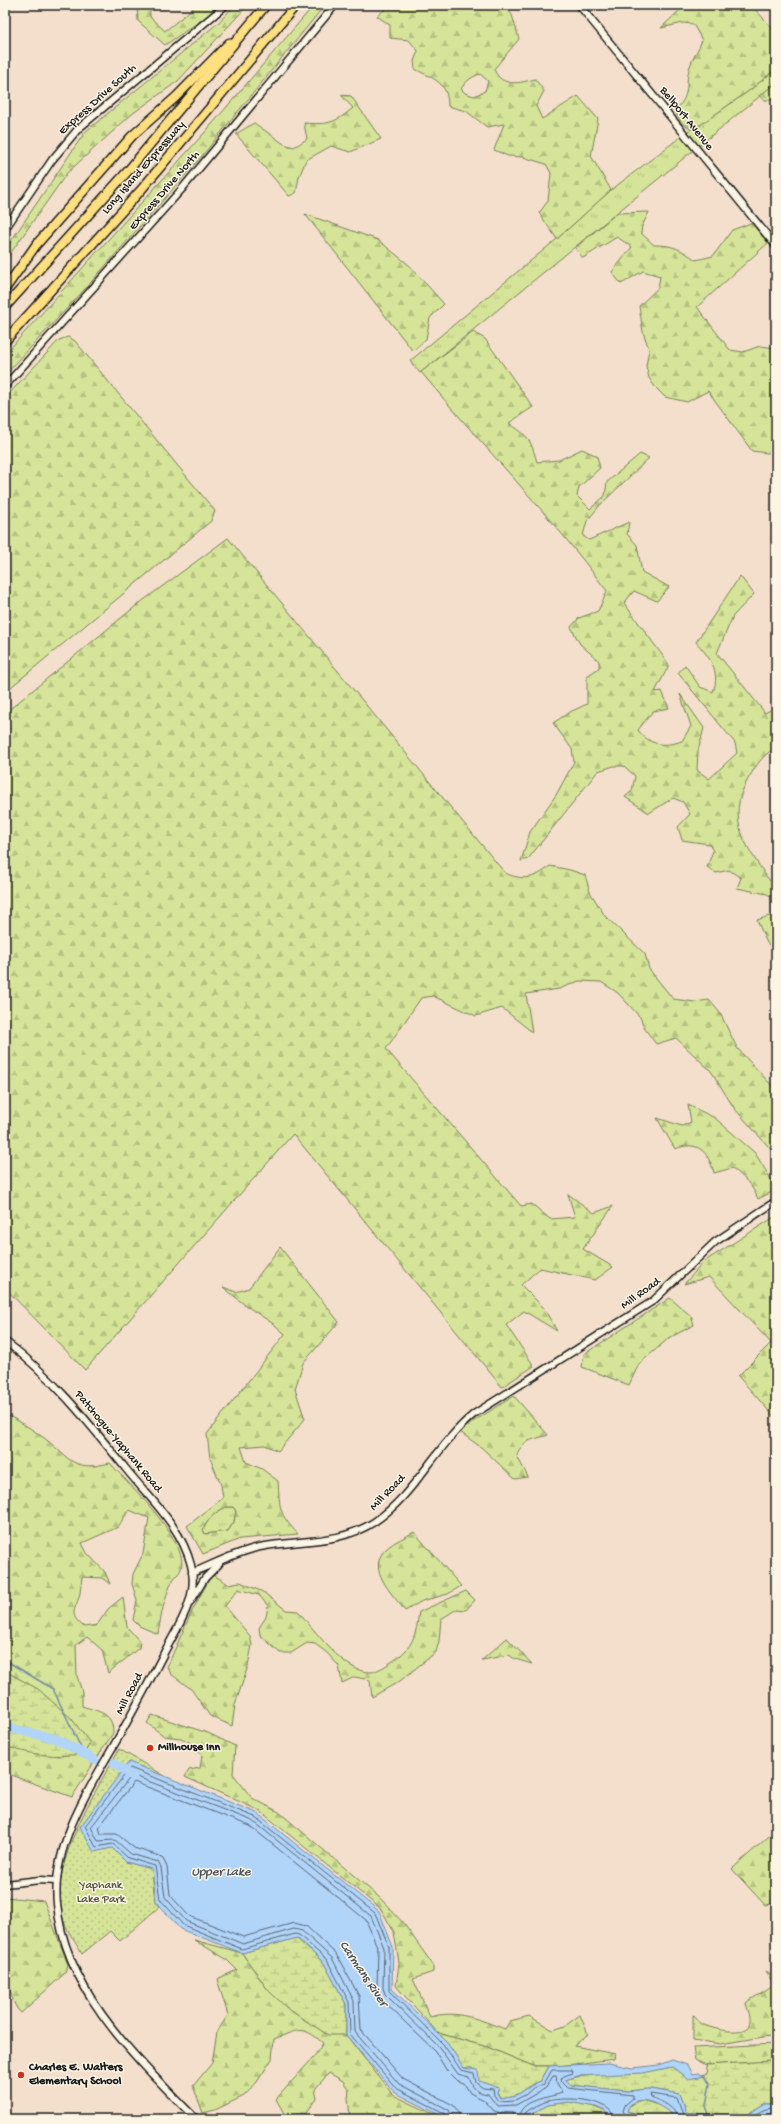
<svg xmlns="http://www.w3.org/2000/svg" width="781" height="2124" font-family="'Gochi Hand',sans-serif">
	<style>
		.grass { fill: url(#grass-tufts); stroke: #78805a }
		.forest { fill: url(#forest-firs); stroke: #78805a; fill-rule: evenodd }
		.wetland { fill: url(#wetland-marsh); stroke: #78805a }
		.park { fill: url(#park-dots); stroke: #78805a }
		.water { fill: #b1d4f9; stroke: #758aa1 }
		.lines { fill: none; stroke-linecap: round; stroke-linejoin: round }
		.shore { stroke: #586674; stroke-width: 1 }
		.stream { stroke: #758aa1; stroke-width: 1.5 }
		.river { stroke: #b1d4f9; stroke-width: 9 }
		.secondary-casing { stroke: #1c1c1c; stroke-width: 9 }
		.highway-casing { stroke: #1c1c1c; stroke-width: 11 }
		.secondary { stroke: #fcf5e5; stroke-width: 6 }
		.highway { stroke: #ffdf80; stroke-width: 8 }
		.poi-dot { fill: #c8321e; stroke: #fcf5e5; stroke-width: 1.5 }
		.labels { text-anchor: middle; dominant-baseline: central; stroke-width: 3; stroke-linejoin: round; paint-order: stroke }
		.street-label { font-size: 12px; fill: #1c1c1c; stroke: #fcf5e5 }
		.poi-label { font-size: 12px; font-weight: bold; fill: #1c1c1c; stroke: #fcf5e5; text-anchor: start }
		.park-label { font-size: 12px; fill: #545841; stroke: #fcf5e5 }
		.water-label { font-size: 13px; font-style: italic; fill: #49535e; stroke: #fcf5e5 }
	</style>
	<defs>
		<pattern id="grass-tufts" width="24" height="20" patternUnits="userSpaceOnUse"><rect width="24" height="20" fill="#d5e498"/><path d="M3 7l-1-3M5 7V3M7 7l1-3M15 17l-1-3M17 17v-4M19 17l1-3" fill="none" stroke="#b6c382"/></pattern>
		<pattern id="forest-firs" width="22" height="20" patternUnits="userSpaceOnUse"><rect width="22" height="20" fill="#d5e498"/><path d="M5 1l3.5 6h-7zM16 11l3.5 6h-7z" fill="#b6c382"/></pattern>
		<pattern id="wetland-marsh" width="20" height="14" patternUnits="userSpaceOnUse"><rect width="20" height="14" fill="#d5e498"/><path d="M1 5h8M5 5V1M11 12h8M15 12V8" fill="none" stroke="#b6c382"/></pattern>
		<pattern id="park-dots" width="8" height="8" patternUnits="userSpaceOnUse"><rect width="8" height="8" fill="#d5e498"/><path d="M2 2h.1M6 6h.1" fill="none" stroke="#b6c382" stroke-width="1.8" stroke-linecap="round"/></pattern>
	</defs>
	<rect width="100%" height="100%" fill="#f3dfcb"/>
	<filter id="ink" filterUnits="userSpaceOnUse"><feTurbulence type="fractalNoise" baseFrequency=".025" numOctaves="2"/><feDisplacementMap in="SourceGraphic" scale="8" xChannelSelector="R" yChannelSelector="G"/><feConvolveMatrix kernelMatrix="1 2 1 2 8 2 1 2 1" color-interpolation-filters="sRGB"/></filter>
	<g filter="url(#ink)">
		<g class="grass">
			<polygon points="776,69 776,83 441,356 420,373 410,361 557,239 611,190 691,129 700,125 750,90"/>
			<path d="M226 1507H233L236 1511 234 1522 228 1531 205 1534 203 1530C208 1518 215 1512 226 1507Z"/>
		</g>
		<g class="forest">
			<polygon points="137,5 150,5 150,17 165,31 197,5 219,5 206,17 165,45 138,21"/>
			<polygon points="235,5 248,5 178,81 132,114 67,173 5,261 5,250 85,132 218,23"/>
			<polygon points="314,5 325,5 201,157 85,289 5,375 5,354 207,130"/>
			<path d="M390 5H504L512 15 519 39 494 69C501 88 520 83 535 79L544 91 536 106 542 119 578 96 598 119 591 156 611 190 557 239 539 213 548 201 551 173 546 164 523 157 508 156 494 150 504 124 487 127 466 111 448 106C448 82 434 79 415 69L414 61 418 51 409 40 390 38V25L377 16ZM480 74 488 81 485 91 474 96 465 93 461 89C466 81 471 77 480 74Z"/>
			<path d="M685 5H751L776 32V69L750 90 700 125 691 129C682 125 678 119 675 110 692 95 684 84 690 66 693 57 699 49 702 40L693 24 683 23 661 28Z"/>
			<polygon points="776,83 776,100 765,100 759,96"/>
			<path d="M341 95 351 96 381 139 350 152 331 146 306 160 299 177 296 193 289 196 236 134 254 123 284 144 294 147 307 139 304 123C328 125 335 123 353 108Z"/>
			<path d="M649 212 642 226 641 233 654 245C674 245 680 249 696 260L713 256 732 230 751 223 768 243 697 307 730 350 743 352 760 346 776 348V449L768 453 752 451 708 391 687 402 665 397 655 387 649 378 646 366 649 349 643 332 639 306 658 288 660 276 643 271 621 284 612 272 632 247 617 237 583 258 575 248 617 213Z"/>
			<polygon points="305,214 378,240 409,265 444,304 430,318 426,339 413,351"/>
			<path d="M473 332 485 339 533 407 509 423C529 437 530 438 537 462L559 460 582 449 597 456 600 468 579 487 577 496 590 509 605 496 607 482 640 454 649 458 600 505 587 521 583 536 589 540 629 522 627 534 637 545 642 572 669 587 657 601 634 591 624 603 668 663V667L655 692 662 691 669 708 653 711 638 730C650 746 665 747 682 741L691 726 680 694 704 728 698 751 697 770 709 779 737 753 735 743 678 673 685 665 700 687 713 692C721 670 709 657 696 642L740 576 754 594 733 616 717 653 765 713 776 707V747C760 758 758 763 748 779 725 820 746 846 769 880L776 882V899L767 894 737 888 741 878 729 870 716 873 707 867 713 851 709 844 682 840 678 827 690 814 683 802 673 798 649 813 625 797 632 791 635 776 624 766H614L598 771 528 859 521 861 530 832 556 795 574 762 572 749 553 723 570 712 587 704V676L599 668V661L580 644 571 627 579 618 598 611 607 591C550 514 482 446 421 372Z"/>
			<polygon points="68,337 75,341 215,511 211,521 5,692 5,398 59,340"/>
			<path d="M228 538 505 873C523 881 535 879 550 866L570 870 585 875 590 892 605 916 645 954 649 969 673 999 695 1002 709 1000 720 1013 737 1048 776 1090V1155L734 1108 711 1071 676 1038 656 1044 645 1029 640 1017 618 993 601 982 579 981 559 989 526 994 532 1032 502 1008 476 1016 433 996 421 998 386 1049 521 1206 532 1204 550 1219 575 1217 568 1194 594 1213 613 1206 583 1249 613 1267 595 1280 540 1268 521 1285 543 1307 557 1331 524 1311 506 1325 534 1366 502 1387 293 1134 85 1370 5 1288V713L137 605Z"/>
			<polygon points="776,914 776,953 767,943 757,920"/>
			<path d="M688 1105 715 1118 755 1153 774 1184 772 1192 758 1199C753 1186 743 1176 732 1168L714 1173C708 1151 698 1140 675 1149L657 1118 682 1126 691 1122Z"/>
			<polygon points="776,1216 776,1419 738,1376 771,1343 709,1277 684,1284 705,1261"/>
			<path d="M280 1247 339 1322 303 1363 295 1389 305 1419 278 1451 265 1445 241 1447 246 1462 262 1469 278 1481C280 1509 278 1513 298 1534L240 1539 203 1554 187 1526 223 1498 221 1485 210 1458 207 1434 285 1334 275 1325 245 1305 223 1287 236 1292 249 1288ZM226 1507H233L236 1511 234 1522 228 1531 205 1534 203 1530C208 1518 215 1512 226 1507Z"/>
			<polygon points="670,1298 691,1316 694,1325 669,1338 639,1364 629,1385 582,1367 584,1354"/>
			<path d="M514 1396 548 1435C533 1440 522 1439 517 1456L528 1477 515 1479 482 1448 460 1432 474 1421Z"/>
			<path d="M5 1414C17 1420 29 1427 40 1435 69 1455 69 1473 110 1463 127 1482 190 1542 181 1569 179 1574 174 1577 172 1582 164 1598 161 1616 158 1634L139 1626 133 1620 137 1600 132 1584 133 1574 143 1554 149 1518 129 1510 118 1527 82 1543 87 1553 105 1572 110 1584 102 1578 82 1577C81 1582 81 1588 80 1593 76 1611 67 1613 84 1627L97 1625 108 1609 123 1597 127 1627 140 1642 139 1648 108 1673 102 1650 87 1637 76 1645 77 1676 82 1692V1706C99 1712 113 1712 113 1733L72 1797 5 1773Z"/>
			<path d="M414 1532 461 1586 448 1594 422 1601 405 1611C393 1594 364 1568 387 1548 395 1541 406 1537 414 1532Z"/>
			<path d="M212 1574 228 1584 240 1582 263 1592 286 1610 298 1611C314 1629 345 1674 371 1672 378 1671 387 1665 393 1661 413 1648 416 1635 419 1612L466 1591 475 1600 466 1610 457 1609 441 1619 439 1641 436 1652 400 1681 372 1697 370 1680 355 1677 342 1683 339 1666 326 1652 315 1644 307 1643 291 1653H280L260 1635 259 1628 266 1617 268 1606 259 1595 238 1589 225 1606 250 1636 252 1645 248 1666 235 1705 232 1726 210 1716 191 1689 171 1674 167 1667 192 1611Z"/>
			<polygon points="507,1638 532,1664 515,1659 509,1655 482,1660"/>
			<path d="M152 1715 208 1733 235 1746 233 1774 252 1798 279 1812 380 1898 404 1924 433 1965V1972L413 1979 430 2017C457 2009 480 2020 505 2029L510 2021 529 2016 553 2030 565 2026 580 2015 588 2034 574 2046 615 2054 614 2059 559 2066H533L487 2047 438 2033 396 1986 399 1963 394 1932 381 1909 260 1811 185 1777 189 1770 200 1768 202 1756 191 1743 181 1738 164 1736 147 1723Z"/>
			<polygon points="776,1830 776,1903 765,1905 732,1869"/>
			<path d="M5 1897 44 1901 68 1965 64 1974 21 2013C10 2003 12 1988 5 1976Z"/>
			<path d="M194 1940 242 1953 268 1990 346 2035 393 2095 444 2119H424L412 2116 408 2119H352L350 2117 348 2098 349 2090 343 2081 329 2073 315 2089 317 2099 306 2113 286 2117 276 2099 313 2058 323 2043C301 2024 299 2030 274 2039L272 2059 257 2082 244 2096 215 2110 203 2113 193 2086 212 2063 217 2032 228 2015 217 1979 237 1970 226 1959Z"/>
			<path d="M765 1971 776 1977V2035L720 2044 693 2040V2015C696 2018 699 2022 702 2024 711 2029 749 2038 750 2022 751 2016 747 2008 746 2003 755 1995 765 1994 774 1984Z"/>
			<polygon points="776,2044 776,2061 706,2065 695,2060 693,2048"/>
		</g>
		<g class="wetland">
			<path d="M5 1671 38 1689 71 1718 90 1743 84 1754C54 1757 34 1756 5 1746Z"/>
			<polygon points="296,1938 324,1963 346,2004 346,2035 328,2035 289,2010 268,1990 242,1953"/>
			<path d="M438 2033 487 2047 533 2066H549L541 2081C531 2084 525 2091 516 2095 511 2097 506 2096 501 2098L497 2093 499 2088 479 2081 472 2068H464C455 2057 449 2043 438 2033Z"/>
			<path d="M770 2061H776V2104H764L746 2115 701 2114 685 2112 684 2104 680 2094 651 2089 627 2091 569 2085 564 2080C598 2070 636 2075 672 2067 684 2075 694 2079 708 2073L706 2065Z"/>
			<path d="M642 2100 664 2107 674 2118 644 2119 638 2114 627 2111C629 2104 635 2102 642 2100Z"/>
			<path d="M568 2102C587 2105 599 2104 611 2119H528V2115L548 2105Z"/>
		</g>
		<path class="park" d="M119 1749 170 1779 129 1763 80 1827 112 1848 126 1862 152 1869 155 1902 160 1906 120 1941 110 1931 82 1954C76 1943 67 1931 63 1919 46 1867 95 1794 119 1749Z"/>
		<path class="water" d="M129 1762 257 1813 379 1911 393 1947 392 1989 446 2041 464 2068 478 2070 479 2081 499 2088 497 2093 500 2098C506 2096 511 2097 516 2095 525 2091 531 2084 541 2081L549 2066 609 2063 632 2068 659 2065 672 2060 687 2065 692 2074 698 2073 705 2076 688 2079 672 2067 643 2073 578 2076 565 2080 570 2085 627 2091 650 2089 680 2094 684 2104 685 2112 701 2114 746 2115 764 2104H776V2119H671L674 2118C666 2106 633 2089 627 2111L644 2119H611L604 2110 597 2107 568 2102 548 2105 528 2115V2119H447L394 2092 346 2035V2004L324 1963 297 1938 242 1953 180 1929 156 1901 152 1869 126 1862 112 1848 94 1852 80 1827Z"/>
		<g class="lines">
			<g class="shore">
				<polyline points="448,2119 446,2114 396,2088 350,2034 349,2002 327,1960 299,1935 295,1934 242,1949 183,1925 160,1899 155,1866 128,1858 113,1844 96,1847 85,1826 130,1768 255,1817 375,1913 389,1947 389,1991 443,2044 461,2070 474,2073 476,2083 483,2088 493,2089 494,2095 498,2101 515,2100 525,2095 533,2088 544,2084 552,2070 572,2070 573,2073 564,2076 561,2079 562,2083 567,2088 633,2095 633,2098 625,2105 623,2111 625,2115 637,2119"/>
				<path d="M453 2119 449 2110 399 2084 376 2057 355 2032 354 2001 332 1958 302 1931 294 1929 243 1944 186 1921 165 1897 161 1868 158 1862 131 1854 115 1840 98 1841 91 1827 132 1775 253 1821 371 1916 384 1948 383 1988 385 1994 439 2047 458 2074 469 2077C472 2088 477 2093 488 2094L497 2106 516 2105 546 2088 553 2076H556L557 2084 562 2093C549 2098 518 2099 519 2119"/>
				<polyline points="459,2119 458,2111 453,2105 403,2079 361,2030 359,1996 336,1954 306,1926 294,1923 243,1937 189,1916 170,1895 167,1867 163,1859 156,1855 134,1848 117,1834 101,1834 99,1827 134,1782 250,1826 366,1920 378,1949 377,1988 380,1998 435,2051 447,2071 456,2080 464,2083 470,2093 484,2100 494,2111 501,2113 512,2112 513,2119"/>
				<path d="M524 2119 526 2112C532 2108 541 2103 548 2101 564 2097 612 2097 614 2119"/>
				<path d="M677 2119C677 2107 660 2101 651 2097L650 2094 677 2098 683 2115C690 2118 741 2121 748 2118 760 2113 761 2108 776 2108"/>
			</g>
			<g class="stream">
				<polyline points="5,1660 53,1689 84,1754"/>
				<polyline points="705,2076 710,2083 706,2106 709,2114"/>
			</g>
			<g class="river">
				<polyline points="5,1727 57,1739 95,1760"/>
				<polyline points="114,1763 133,1777"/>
			</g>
			<defs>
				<g id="secondary">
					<polyline points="579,5 776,246"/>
					<polyline points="5,229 52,160 78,129 226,5"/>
					<polyline points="5,386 181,190 335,5"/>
					<path d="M5 1341C53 1377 89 1423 126 1469 150 1499 181 1526 191 1565 199 1596 179 1625 165 1651 151 1679 136 1706 121 1733 92 1784 51 1844 57 1904 65 1992 138 2060 196 2119"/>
					<path d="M192 1573C214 1564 236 1552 260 1547 299 1539 339 1545 374 1522 415 1495 436 1445 474 1414L653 1301 715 1242 776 1201"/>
					<polyline points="191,1601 205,1578 219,1564"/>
					<polyline points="5,1884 40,1880 56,1881"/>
				</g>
				<g id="highway">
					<polyline points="5,289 36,245 132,136 176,97 229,43"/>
					<polyline points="5,307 127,172 266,5"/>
					<polyline points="5,341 141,190 296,5"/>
				</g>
			</defs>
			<use href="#secondary" class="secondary-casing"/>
			<use href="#highway" class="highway-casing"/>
			<use href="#secondary" class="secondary"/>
			<use href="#highway" class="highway"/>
		</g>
	</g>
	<g class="poi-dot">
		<circle cx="150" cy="1748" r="4"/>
		<circle cx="21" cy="2075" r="4"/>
	</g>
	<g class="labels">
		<g class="street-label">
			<text transform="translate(98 100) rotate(-42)">Express Drive South</text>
			<text transform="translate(686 119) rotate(51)">Bellport Avenue</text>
			<text transform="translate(144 168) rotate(-49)">Long Island Expressway</text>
			<text transform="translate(165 191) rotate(-49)">Express Drive North</text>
			<text transform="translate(641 1294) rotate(-36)">Mill Road</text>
			<text transform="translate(118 1442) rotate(50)">Patchogue-Yaphank Road</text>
			<text transform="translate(388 1493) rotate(-46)">Mill Road</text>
			<text transform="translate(130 1694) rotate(-62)">Mill Road</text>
		</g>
		<g class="poi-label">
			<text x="158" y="1748">Millhouse Inn</text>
			<text x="29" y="2068">Charles E. Walters<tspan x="29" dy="14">Elementary School</tspan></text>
		</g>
		<g class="park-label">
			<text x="101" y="1886">Yaphank<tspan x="101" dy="14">Lake Park</tspan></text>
		</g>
		<g class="water-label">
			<text x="221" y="1872">Upper Lake</text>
			<text transform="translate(363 1974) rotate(56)">Carmans River</text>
		</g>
	</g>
	<rect width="781" height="2124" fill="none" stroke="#fcf5e5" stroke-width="20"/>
	<rect x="10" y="10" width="761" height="2104" fill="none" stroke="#1c1c1c" stroke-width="1.5" filter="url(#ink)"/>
</svg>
